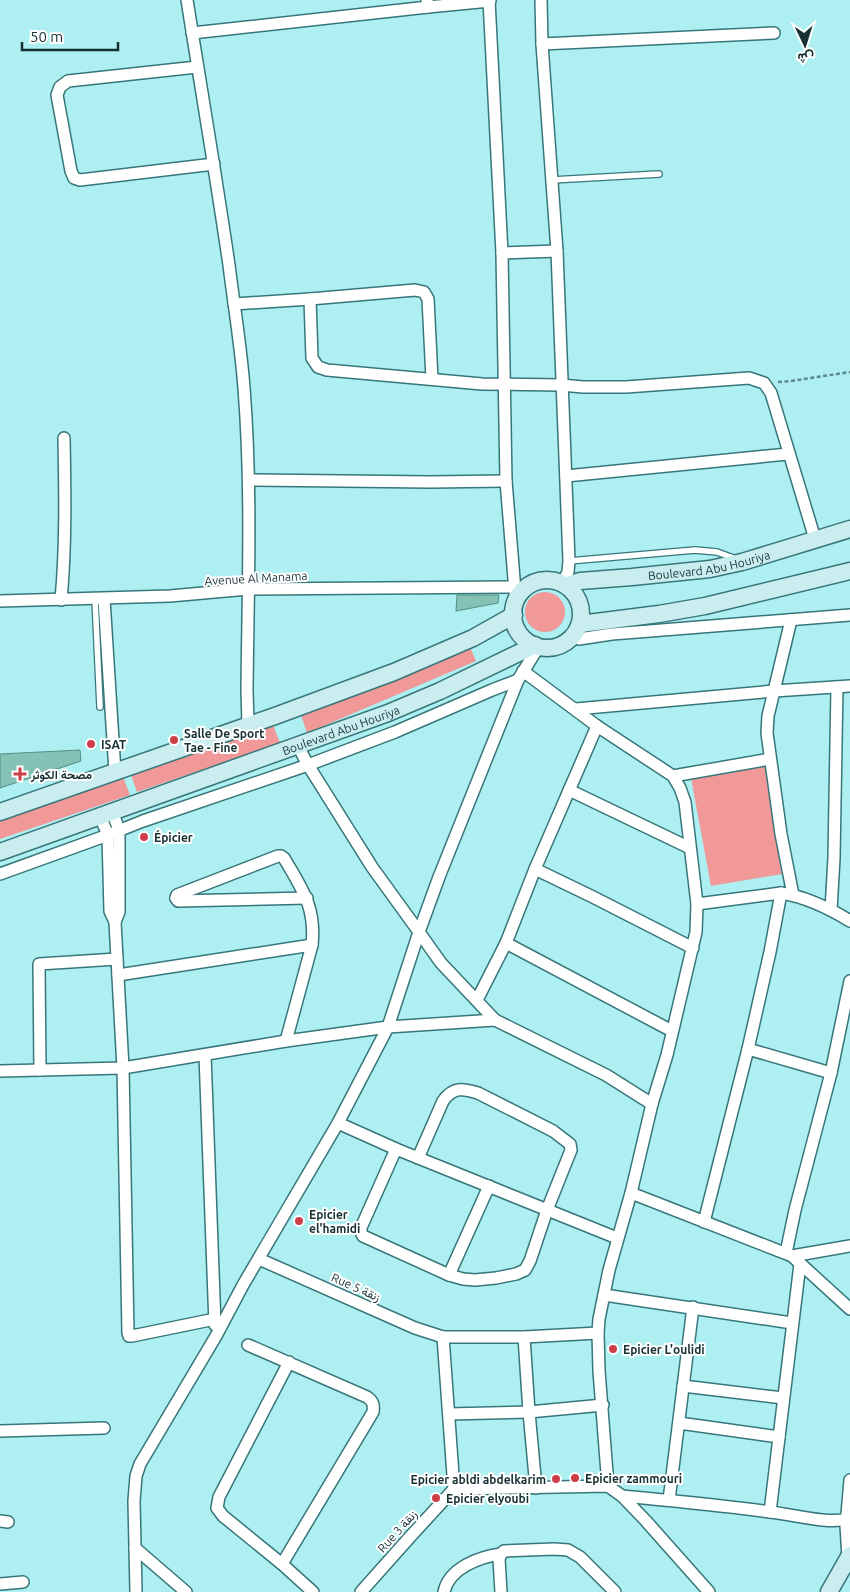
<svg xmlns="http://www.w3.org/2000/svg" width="850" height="1592" font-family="Ubuntu,Vazirmatn,sans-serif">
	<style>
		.green { fill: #f09998 }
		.building { fill: #85c1b5; stroke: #548f84 }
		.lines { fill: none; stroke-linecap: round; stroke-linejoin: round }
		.lane-casing { stroke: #377679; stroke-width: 8 }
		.street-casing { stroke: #377679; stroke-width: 14 }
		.secondary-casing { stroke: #377679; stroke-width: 19 }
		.path { stroke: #5e8a8d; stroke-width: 2.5; stroke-dasharray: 4 2.5; stroke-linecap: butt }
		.lane { stroke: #fff; stroke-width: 5.5 }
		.street { stroke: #fff; stroke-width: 11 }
		.secondary { stroke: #caeef0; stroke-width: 16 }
		.poi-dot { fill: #ce3e49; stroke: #fff; stroke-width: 2 }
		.labels { text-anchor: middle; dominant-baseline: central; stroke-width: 4; stroke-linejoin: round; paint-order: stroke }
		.street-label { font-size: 12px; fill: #173133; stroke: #fff }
		.poi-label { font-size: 12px; font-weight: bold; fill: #173133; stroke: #fff; text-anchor: start }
	</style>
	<rect width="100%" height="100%" fill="#aeeff2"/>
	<g class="green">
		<circle cx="545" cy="612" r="20"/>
		<polygon points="470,647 476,661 307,733 301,715"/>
		<polygon points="273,725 280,743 137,792 131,775"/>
		<polygon points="766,764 782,874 711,886 691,778"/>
		<polygon points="123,777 130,795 0,839 0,820"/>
	</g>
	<g class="building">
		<polygon points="457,595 499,595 498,603 456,611"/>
		<polygon points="80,750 81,761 0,788 0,754"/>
	</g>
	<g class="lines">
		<defs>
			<g id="lane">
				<polyline points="552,180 659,174"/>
				<polyline points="569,561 695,550 717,552 736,559"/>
				<polyline points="95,599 100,707"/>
			</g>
			<g id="street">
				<path d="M187 0C201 88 216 176 229 265 234 306 241 347 244 388 252 489 248 590 247 690L248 725"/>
				<polyline points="489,0 502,253 506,481 516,603"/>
				<polyline points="541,0 542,44 557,251 569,561 568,572 562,584"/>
				<polyline points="428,7 490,1"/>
				<polyline points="192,33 428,7 427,0"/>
				<polyline points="542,44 774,33"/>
				<polyline points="197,67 68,81 60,87 57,95 71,171 74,178 80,180 214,164"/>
				<polyline points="502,253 557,251"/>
				<polyline points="310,299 312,358 318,367 327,370 482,384 561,385 583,387 626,387 749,378 764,383 771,393 815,539"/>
				<polyline points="234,304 310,299 415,290 424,292 428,299 432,379"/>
				<polyline points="566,476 788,454"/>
				<polyline points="249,480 430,482 506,481"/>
				<polyline points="104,599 115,772"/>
				<path d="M61 600C66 546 65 492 64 438"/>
				<polyline points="0,601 170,596 248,589 514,587"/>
				<polyline points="791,620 768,716 767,733 781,834 793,895"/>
				<polyline points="571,637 579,639 612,634 850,615"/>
				<polyline points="523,671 597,726 673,776 680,788 685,802 697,904 696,932 667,1055 652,1104 631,1193 609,1270 599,1319 598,1333 599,1371 608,1486"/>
				<polyline points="576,709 774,691 850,686"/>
				<polyline points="298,746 308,765 372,867 419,932 441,963 495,1020"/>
				<polyline points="673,776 770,759"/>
				<polyline points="569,790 690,848"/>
				<polyline points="112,811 119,830 119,912 115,922 123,1068 128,1333 129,1336 132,1336 215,1319"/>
				<polyline points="100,816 108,835 110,911 115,922"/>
				<polyline points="535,869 593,897 693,948"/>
				<polyline points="0,874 108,835 143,821 308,765 395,732 492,690 518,680"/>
				<path d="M176 898 177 895 278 856H281L284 858C302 889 316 907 312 945L286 1041"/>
				<polyline points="176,898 178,901 307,898"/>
				<path d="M697 904 781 893C806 897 829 908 850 921"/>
				<polyline points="831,910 834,858 837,687"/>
				<polyline points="506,943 672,1031"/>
				<polyline points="118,975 312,945"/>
				<polyline points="477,1000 506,943 535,869 597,726"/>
				<polyline points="748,1049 831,1073"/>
				<polyline points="205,1055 215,1325"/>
				<polyline points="40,1070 39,964 117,959"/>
				<polyline points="0,1071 123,1068 286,1041 388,1027 495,1020 606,1075 652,1104"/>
				<polyline points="338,1123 396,1149 617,1238"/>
				<path d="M396 1149 360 1230 363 1236 449 1275 463 1279 475 1280 496 1278 516 1274 525 1270 530 1261 547 1210 571 1150 570 1144 553 1131 478 1093C462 1088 453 1087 443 1101L418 1158"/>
				<polyline points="631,1193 792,1256 850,1309"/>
				<polyline points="704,1222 748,1049 770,952 781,893"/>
				<polyline points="786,1253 795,1210 831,1073 850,981"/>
				<polyline points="792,1256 850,1246"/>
				<polyline points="259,1259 415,1328 443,1337 524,1337 598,1333"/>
				<polyline points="449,1275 489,1186"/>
				<polyline points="604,1295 792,1323"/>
				<polyline points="443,1337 454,1489"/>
				<polyline points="524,1337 529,1412 536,1488"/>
				<path d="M248 1345 367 1397C373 1401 374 1405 373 1412L282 1564"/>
				<polyline points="289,1362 219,1497 217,1508 223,1516 282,1564 313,1592"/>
				<polyline points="683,1386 783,1398"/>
				<polyline points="449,1414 529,1412 603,1405"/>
				<polyline points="679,1423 779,1437"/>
				<polyline points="0,1431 104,1428"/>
				<polyline points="454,1489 608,1486 622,1496 646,1521 709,1592"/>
				<path d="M622 1496C671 1501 721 1505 770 1512 796 1515 825 1524 850 1519"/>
				<polyline points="669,1500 693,1307"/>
				<polyline points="770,1512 800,1264"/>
				<polyline points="0,1521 8,1522"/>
				<polyline points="135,1548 186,1592"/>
				<polyline points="848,1557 846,1526 850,1480"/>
				<polyline points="0,1584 23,1582"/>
				<polyline points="136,1592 134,1501 136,1476 140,1464 216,1336 243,1285 338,1123 388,1027 419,932 439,877 518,680 539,646"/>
				<polyline points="361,1592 409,1538 454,1489"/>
				<path d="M444 1592C449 1568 479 1557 501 1554"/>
				<polyline points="501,1592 499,1559 501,1554 504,1551 554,1549 568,1550 580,1557 615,1592"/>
			</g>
			<g id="secondary">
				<circle cx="547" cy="614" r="34"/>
				<path id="s1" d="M566 586 580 581 632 577 710 569 742 562 850 529"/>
				<polyline points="580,624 659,614 705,606 850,571"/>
				<polyline points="0,812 275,716 394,672 473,638 514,615"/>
				<path id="s2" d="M0 852 388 713 440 691 535 645"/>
				<polyline points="829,1592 850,1555"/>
			</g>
		</defs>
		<use href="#lane" class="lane-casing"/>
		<use href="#street" class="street-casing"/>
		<use href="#secondary" class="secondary-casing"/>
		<polyline class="path" points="778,382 791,381 850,372"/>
		<use href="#lane" class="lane"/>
		<use href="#street" class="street"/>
		<use href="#secondary" class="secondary"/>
	</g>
	<g class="poi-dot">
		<circle cx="174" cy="740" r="5"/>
		<circle cx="91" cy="744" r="5"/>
		<path d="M17.5 766.5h5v5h5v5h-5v5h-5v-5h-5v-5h5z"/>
		<circle cx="144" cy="837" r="5"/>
		<circle cx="299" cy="1221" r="5"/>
		<circle cx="613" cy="1349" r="5"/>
		<circle cx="575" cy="1478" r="5"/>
		<circle cx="556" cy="1479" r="5"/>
		<circle cx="436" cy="1498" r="5"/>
	</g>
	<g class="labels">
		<g class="street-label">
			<text stroke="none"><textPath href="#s1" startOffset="145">Boulevard Abu Houriya</textPath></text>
			<text transform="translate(256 578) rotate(-3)">Avenue Al Manama</text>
			<text stroke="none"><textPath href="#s2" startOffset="362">Boulevard Abu Houriya</textPath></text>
			<text transform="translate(356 1287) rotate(24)">Rue 5 زنقة</text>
			<text transform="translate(397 1531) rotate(-48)">Rue 3 زنقة</text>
		</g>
		<g class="poi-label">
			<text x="184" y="733">Salle De Sport<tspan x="184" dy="14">Tae - Fine</tspan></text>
			<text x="101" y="744">ISAT</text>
			<text x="31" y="774">مصحة الكوثر</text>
			<text x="154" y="837">Épicier</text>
			<text x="309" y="1214">Epicier<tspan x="309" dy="14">el'hamidi</tspan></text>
			<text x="623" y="1349">Epicier L'oulidi</text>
			<text x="585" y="1478">Epicier zammouri</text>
			<text x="546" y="1479" text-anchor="end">Epicier abldi abdelkarim</text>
			<text x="446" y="1498">Epicier elyoubi</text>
		</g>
	</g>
	<g transform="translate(805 45) rotate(176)" stroke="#ffffff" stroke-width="4" paint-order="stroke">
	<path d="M0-4L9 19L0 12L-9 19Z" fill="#173133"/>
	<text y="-8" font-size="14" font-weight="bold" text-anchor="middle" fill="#173133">ش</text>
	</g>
	<path d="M22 42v8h96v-8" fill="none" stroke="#173133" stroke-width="2.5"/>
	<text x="30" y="42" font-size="15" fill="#173133" stroke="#ffffff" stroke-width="4" paint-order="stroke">50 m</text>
</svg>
